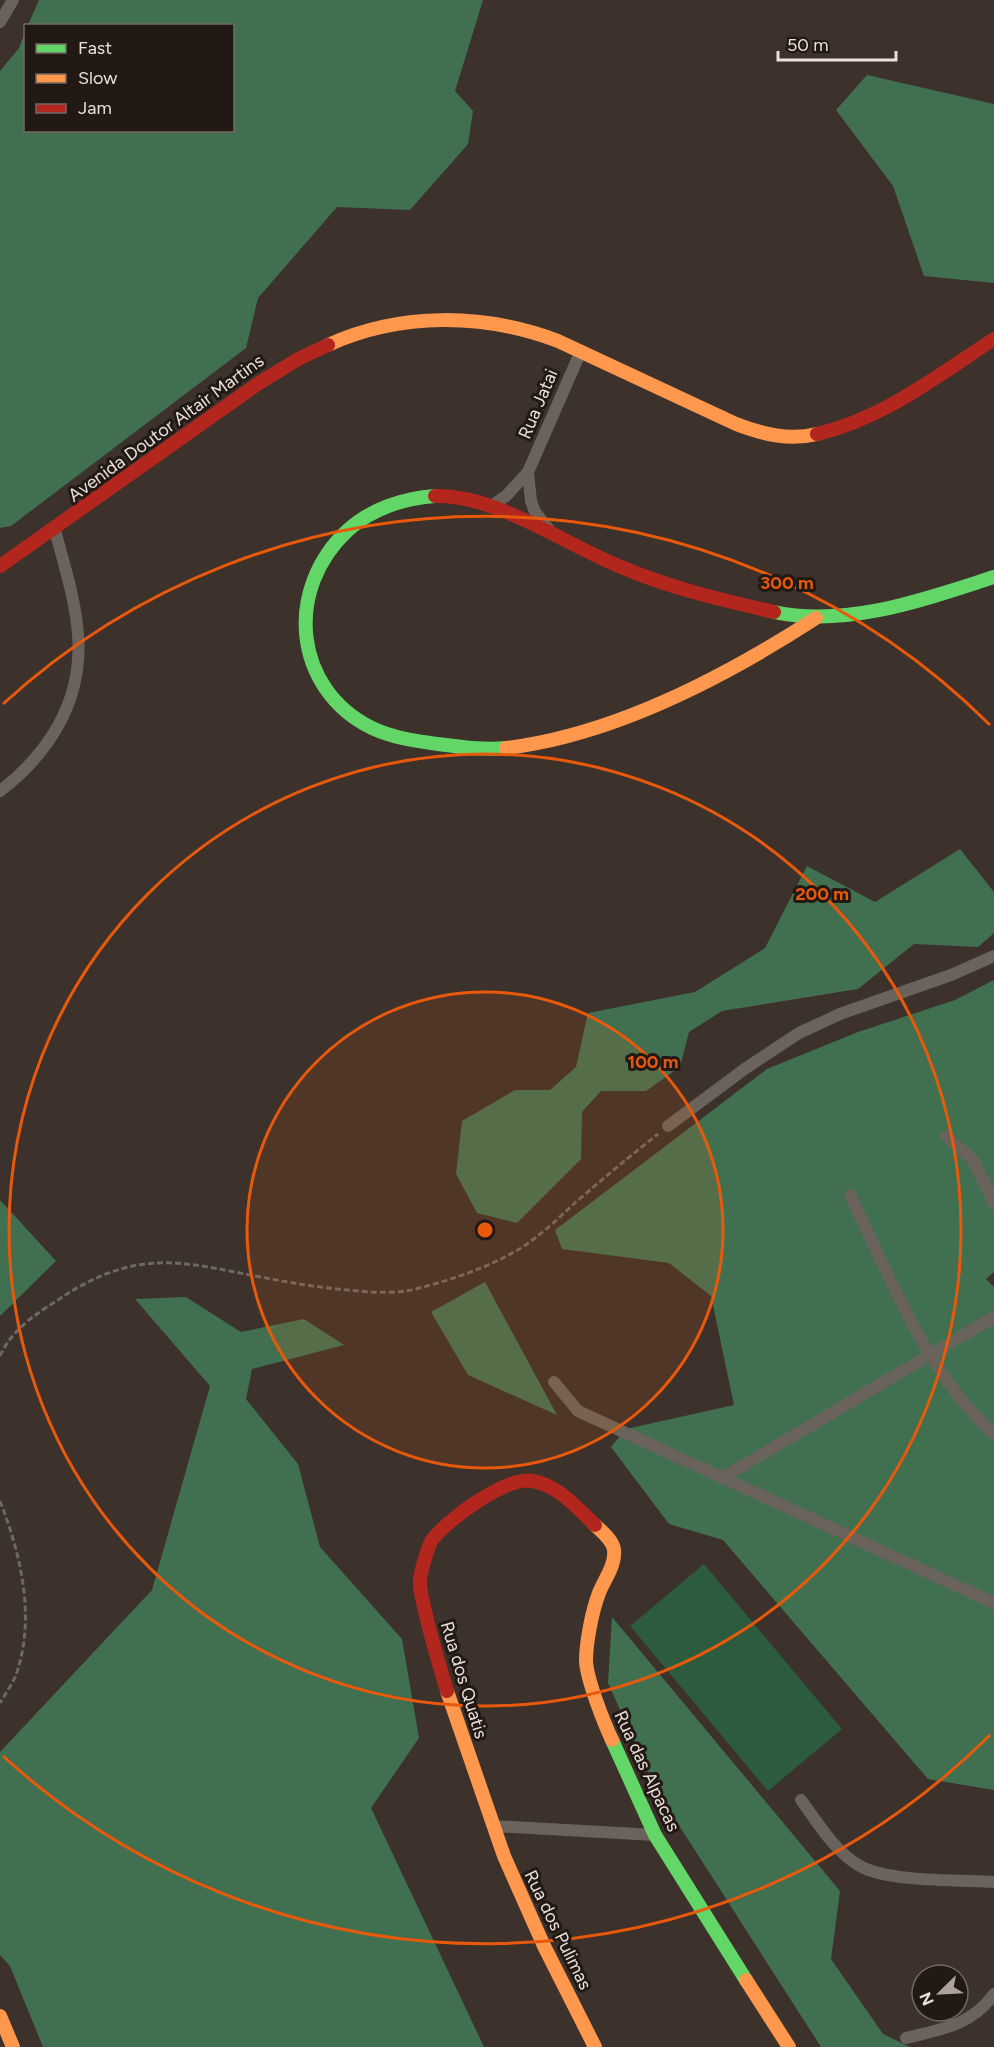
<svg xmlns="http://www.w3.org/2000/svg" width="994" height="2047" font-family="Figtree,sans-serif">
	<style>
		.green { fill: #2c5b3d }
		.forest { fill: #417051 }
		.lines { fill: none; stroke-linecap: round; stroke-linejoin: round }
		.path { stroke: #6e6862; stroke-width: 3; stroke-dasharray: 6 3; stroke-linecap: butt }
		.street { stroke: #69635b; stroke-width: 12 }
		.fast { stroke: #63d668; stroke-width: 14 }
		.slow { stroke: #ff974d; stroke-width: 14 }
		.jam { stroke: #b3261e; stroke-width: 14 }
		.ring { fill: none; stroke: #e8590c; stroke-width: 3 }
		.labels { text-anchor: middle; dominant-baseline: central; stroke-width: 6; stroke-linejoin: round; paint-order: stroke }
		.street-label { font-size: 18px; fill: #ecdfda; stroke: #221915 }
		.centre { fill: #e8590c; stroke: #221915; stroke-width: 3 }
		.ring-label { font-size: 18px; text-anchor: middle; font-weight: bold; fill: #e8590c; stroke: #221915; stroke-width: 6; stroke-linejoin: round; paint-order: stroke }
	</style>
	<rect width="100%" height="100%" fill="#3c312b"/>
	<polygon class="green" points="704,1564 842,1729 768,1791 630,1626"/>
	<g class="forest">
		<polygon points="39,0 483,0 455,91 473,111 468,144 410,210 337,207 258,298 246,348 11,526 0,528 0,71 19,48 25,32 26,130 232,130 232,26 28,25"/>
		<polygon points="867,75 994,104 994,283 924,276 893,186 836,110"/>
		<polygon points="960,849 994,892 994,933 978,947 914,944 858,989 722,1011 689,1032 680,1067 646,1091 601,1091 582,1112 581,1159 517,1223 477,1213 456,1174 462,1121 515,1090 550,1090 576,1067 588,1013 695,992 765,948 807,866 875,902"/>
		<polygon points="994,980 994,1272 986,1279 994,1287 994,1790 928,1779 723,1540 669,1524 611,1447 626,1429 734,1405 711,1296 669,1263 562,1249 555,1230 767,1069 858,1032 955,1000"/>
		<polygon points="0,1200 56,1261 0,1316"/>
		<polygon points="485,1282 557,1415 468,1375 431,1312"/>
		<polygon points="186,1297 241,1332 304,1319 344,1345 252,1369 246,1399 298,1464 320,1547 402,1639 419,1738 371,1808 484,2047 43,2047 10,1966 0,1955 0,1752 152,1590 210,1386 135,1299"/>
		<polygon points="612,1617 840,1891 831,1959 883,2034 910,2047 821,2047 655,1788 608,1683"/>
	</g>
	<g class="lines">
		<g class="path">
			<path d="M0 1356C11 1331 35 1314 58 1300 84 1282 113 1268 145 1264 177 1260 209 1267 240 1273 276 1280 311 1287 348 1290 367 1292 392 1294 411 1290 449 1281 488 1268 521 1248 541 1235 560 1217 577 1201 604 1178 630 1156 658 1134"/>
			<path d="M0 1501C21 1555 36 1618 16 1675 12 1685 5 1694 0 1703"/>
		</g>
		<g class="street">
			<polyline points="0,22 13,0"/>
			<polyline points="490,507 506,496 528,472"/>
			<polyline points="548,528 535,512 531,501 528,472 581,351"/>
			<path d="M0 791C24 773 43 752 58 726 96 658 73 599 55 530"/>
			<polyline points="668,1126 746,1068 799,1033 840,1014 951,975 994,956"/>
			<polyline points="946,1136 973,1160 994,1203"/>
			<path d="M850 1195C889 1275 927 1375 994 1434"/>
			<polyline points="554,1382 578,1411 994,1603"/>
			<polyline points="722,1478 994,1317"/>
			<path d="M801 1800C818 1823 835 1852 860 1866 887 1882 961 1880 994 1882"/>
			<polyline points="493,1826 655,1835"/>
			<path d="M906 2038C941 2029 971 2026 994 1994"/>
		</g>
		<g class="fast">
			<path d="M435 496C404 498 371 509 348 530 284 589 293 689 372 728 393 738 416 741 438 744 461 747 483 750 506 748"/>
			<path d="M774 612C847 628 925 599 994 577"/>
			<polyline points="612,1740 655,1835 746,1980"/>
		</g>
		<g class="slow">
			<path d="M328 345C400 312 484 313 558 341L736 424C762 434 789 441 817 434"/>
			<path d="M506 748C615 735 725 677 816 618"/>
			<path d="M595 1525C602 1532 613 1540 614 1550 616 1565 604 1580 599 1593 592 1611 586 1643 586 1661 587 1680 604 1723 612 1740"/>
			<polyline points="447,1691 504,1856 544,1946 595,2047"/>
			<polyline points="746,1980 789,2047"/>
			<polyline points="0,2016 13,2047"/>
		</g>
		<g class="jam">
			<path d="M817 434C884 418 937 376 994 339"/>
			<path d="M435 496C495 494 566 545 621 567 670 588 722 600 774 612"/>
			<polyline points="0,566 259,383 300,358 328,345"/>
			<path d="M447 1691C439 1664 431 1638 425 1611 423 1601 419 1589 420 1579 421 1571 428 1546 432 1540 448 1519 506 1476 533 1481 559 1486 576 1507 595 1525"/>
		</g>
	</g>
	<circle cx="485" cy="1230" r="238" fill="#e8590c" fill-opacity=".12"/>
	<g class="ring">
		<circle cx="485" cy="1230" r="238"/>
		<circle cx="485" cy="1230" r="476"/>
		<path d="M990 1735A714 714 0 0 1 3 1756M3 704A714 714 0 0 1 990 725"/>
	</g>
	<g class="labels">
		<g class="street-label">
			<text transform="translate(538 404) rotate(-67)">Rua Jatai</text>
			<text transform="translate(166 428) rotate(-36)">Avenida Doutor Altair Martins</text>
			<text transform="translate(464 1680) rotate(73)">Rua dos Quatis</text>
			<text transform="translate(647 1771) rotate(65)">Rua das Alpacas</text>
			<text transform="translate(558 1930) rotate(64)">Rua dos Pulimas</text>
		</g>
	</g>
	<circle cx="485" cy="1230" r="9" class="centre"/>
	<g class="ring-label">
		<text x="787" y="589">300 m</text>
		<text x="822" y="900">200 m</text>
		<text x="653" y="1068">100 m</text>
	</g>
	<rect x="24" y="24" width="210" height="108" fill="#221915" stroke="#736864" stroke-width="1.5"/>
	<rect x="36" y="44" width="30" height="9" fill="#63d668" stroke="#736864" stroke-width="1.5"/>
	<text x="78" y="54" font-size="18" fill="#ecdfda">Fast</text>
	<rect x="36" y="74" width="30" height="9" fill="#ff974d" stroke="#736864" stroke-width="1.5"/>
	<text x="78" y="84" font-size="18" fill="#ecdfda">Slow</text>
	<rect x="36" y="104" width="30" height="9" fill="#b3261e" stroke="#736864" stroke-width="1.5"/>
	<text x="78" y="114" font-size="18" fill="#ecdfda">Jam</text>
	<g transform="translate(940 1993) rotate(246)"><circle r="28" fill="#221915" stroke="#736864" stroke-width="1.5"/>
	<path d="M0-4.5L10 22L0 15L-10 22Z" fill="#aea29d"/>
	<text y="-9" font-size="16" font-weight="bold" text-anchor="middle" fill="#ecdfda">N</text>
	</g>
	<path d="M778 51v9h118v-9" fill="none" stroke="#ecdfda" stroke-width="3"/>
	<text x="787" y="51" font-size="18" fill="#ecdfda" stroke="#221915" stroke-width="4.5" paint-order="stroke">50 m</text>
</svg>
